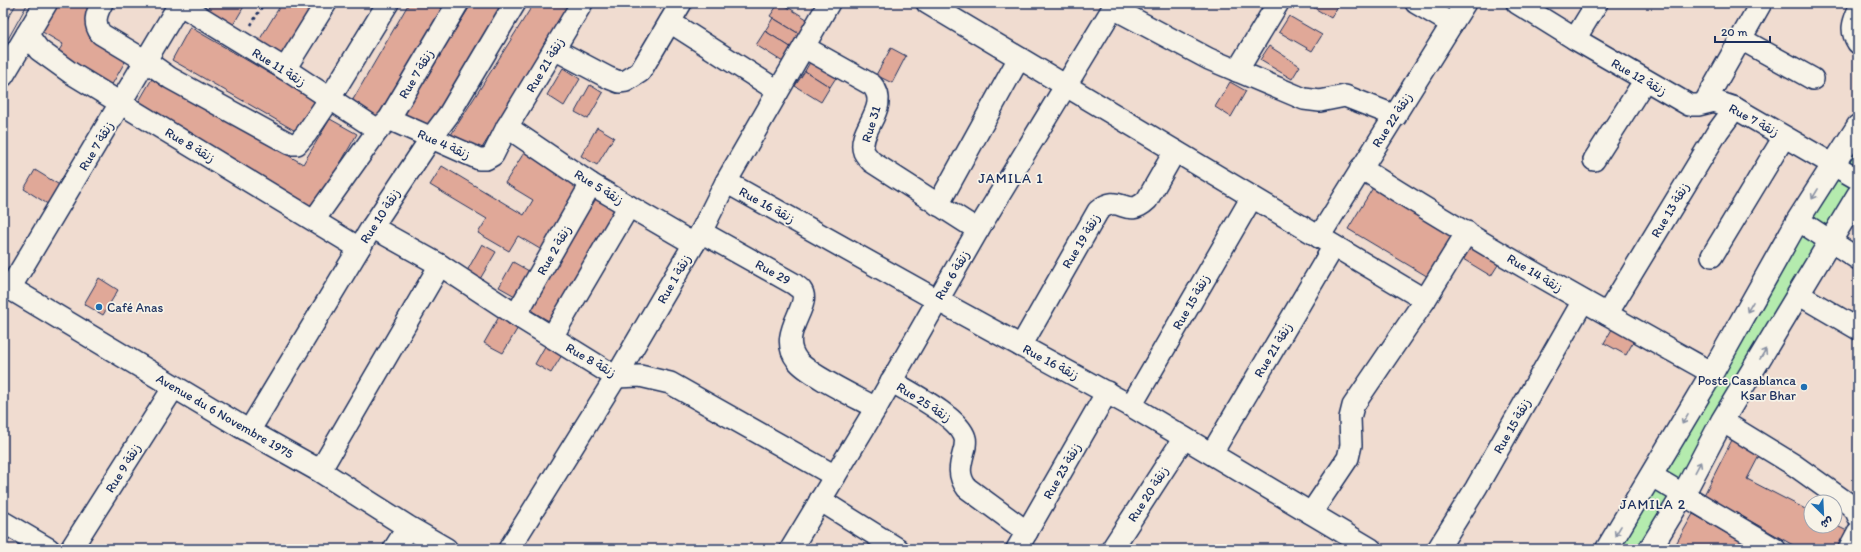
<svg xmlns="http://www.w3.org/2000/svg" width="1861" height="552" font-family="Itim,'Playpen Sans Arabic',sans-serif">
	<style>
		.green { fill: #b4ebae; stroke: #688d86 }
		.building { fill: #e0a898; stroke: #1b2f5e }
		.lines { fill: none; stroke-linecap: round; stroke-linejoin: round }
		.street-casing { stroke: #1b2f5e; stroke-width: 24 }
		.secondary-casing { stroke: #1b2f5e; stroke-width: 25 }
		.primary-casing { stroke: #1b2f5e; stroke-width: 25 }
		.path { stroke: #1b2f5e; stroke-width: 2.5; stroke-dasharray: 3 3; stroke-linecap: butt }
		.street { stroke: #f7f3e8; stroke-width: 21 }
		.secondary { stroke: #f7f3e8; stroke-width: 22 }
		.primary { stroke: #f7f3e8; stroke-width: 22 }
		.tram { stroke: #1b2f5e; stroke-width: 1 }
		.oneway { stroke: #8991a3 }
		.poi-dot { fill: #1f6fb2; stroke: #f7f3e8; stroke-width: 1.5 }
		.labels { text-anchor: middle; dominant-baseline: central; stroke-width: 3.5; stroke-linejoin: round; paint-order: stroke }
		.street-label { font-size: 13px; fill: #1b2f5e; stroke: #f7f3e8 }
		.poi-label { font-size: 13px; fill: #1b2f5e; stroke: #f7f3e8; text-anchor: start }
		.neighbourhood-label { font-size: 14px; letter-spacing: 1px; fill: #1b2f5e; stroke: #f7f3e8 }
	</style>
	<rect width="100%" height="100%" fill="#f0dcd0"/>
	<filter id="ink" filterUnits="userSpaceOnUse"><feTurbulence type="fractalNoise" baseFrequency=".025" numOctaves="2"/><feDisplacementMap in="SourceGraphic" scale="8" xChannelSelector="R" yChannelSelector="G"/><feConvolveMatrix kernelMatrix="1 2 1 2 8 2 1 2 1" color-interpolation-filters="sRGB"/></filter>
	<g filter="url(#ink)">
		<polygon class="green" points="1858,140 1858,188 1643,549 1617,549 1661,472"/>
		<g class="building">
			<polygon points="54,3 101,3 86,28 130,53 110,88 55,57 63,44 39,30"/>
			<polygon points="211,3 246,3 229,32 203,17"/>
			<polygon points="282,3 315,3 280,62 255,47"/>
			<polygon points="409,3 451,3 380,121 351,103"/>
			<polygon points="472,3 510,3 429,132 402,115"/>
			<polygon points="534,3 573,3 477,156 449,138"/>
			<polygon points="779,3 781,3 810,21 801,35 770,16"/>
			<polygon points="1306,3 1340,3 1331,18"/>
			<polygon points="1436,3 1455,3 1450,11"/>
			<polygon points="1289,16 1322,35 1312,51 1279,32"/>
			<polygon points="773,18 801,35 792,48 765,31"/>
			<polygon points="190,27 317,101 299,133 172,60"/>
			<polygon points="765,31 792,48 783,62 756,45"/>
			<polygon points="1269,46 1300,66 1292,79 1260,60"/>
			<polygon points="891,48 906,56 892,83 876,75"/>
			<polygon points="813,57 839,73 830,87 805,71"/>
			<polygon points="563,68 580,79 564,106 547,95"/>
			<polygon points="805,71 830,87 821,102 795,86"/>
			<polygon points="153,77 303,164 330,119 357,134 312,213 134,110"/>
			<polygon points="1230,82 1246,91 1231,117 1215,107"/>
			<polygon points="590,85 603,93 588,119 575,112"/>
			<polygon points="597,127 614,137 597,165 581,156"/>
			<polygon points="527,148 586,183 545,252 518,236 509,251 478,233 487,219 430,185 442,166 524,215 533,200 505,183"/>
			<polygon points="35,170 66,189 54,208 24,189"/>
			<polygon points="1374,186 1456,235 1430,278 1348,229"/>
			<polygon points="591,193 620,209 554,324 525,307"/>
			<polygon points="1474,240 1503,257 1491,276 1463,259"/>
			<polygon points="482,244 496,252 480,279 467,271"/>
			<polygon points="513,262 529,271 515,296 499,287"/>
			<polygon points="99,278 118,290 103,315 84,304"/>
			<polygon points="500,315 519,326 503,353 484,343"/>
			<polygon points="1615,324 1636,337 1626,355 1604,343"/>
			<polygon points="548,341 565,350 551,373 535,364"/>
			<polygon points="1734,436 1760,454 1747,479 1811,512 1811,526 1835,525 1849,532 1839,549 1800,549 1704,495"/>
			<polygon points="1693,514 1754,549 1673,549"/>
		</g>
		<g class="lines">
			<defs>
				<g id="street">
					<path d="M102 3C96 14 93 23 101 34L146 61 170 78 290 144H297L306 134 325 106 388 3"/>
					<polyline points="927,3 1425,300"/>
					<polyline points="1416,3 1452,24"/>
					<polyline points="1517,3 1575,39 1689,105 1698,105 1714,101 1735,108 1858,179"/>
					<polyline points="179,4 285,69 378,130"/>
					<polyline points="1113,8 1209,59 1304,99 1320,101 1345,96 1396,116"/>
					<path d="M1858 11C1853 23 1850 31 1858 43"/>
					<polyline points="670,22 778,91"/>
					<polyline points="27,34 39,50 71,73 359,248"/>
					<polyline points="1575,39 1597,3"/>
					<polyline points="1741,39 1813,79"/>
					<path d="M804 47 872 85C892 107 856 131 864 152 866 156 869 159 872 162L978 230"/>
					<polyline points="554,49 609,78 619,82 626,81 640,72 681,3"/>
					<polyline points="285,69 326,3"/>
					<polyline points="1237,71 1278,3"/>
					<polyline points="1705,102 1761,3"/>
					<polyline points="389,119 479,159 486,159 493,155 507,127 582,3"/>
					<polyline points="507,127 591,184 694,244"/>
					<polyline points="1594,160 1645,80"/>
					<path d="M1361 168C1475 241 1594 307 1712 373"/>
					<polyline points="726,182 937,300 1131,406 1371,549"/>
					<polyline points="938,205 1019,58"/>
					<polyline points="314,220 378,130 389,119 458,3"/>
					<polyline points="1798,220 1858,259"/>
					<polyline points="372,227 440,265 516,315 616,377 640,376 670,383 835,476"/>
					<path d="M701 232 794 284C796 286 800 288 801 290 813 306 776 333 797 360 807 374 858 398 876 408"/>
					<polyline points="1319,237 1465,3"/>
					<polyline points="1712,256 1784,137"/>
					<polyline points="10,288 180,3"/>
					<polyline points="1798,294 1858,329"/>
					<polyline points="1607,314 1718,131 1735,108"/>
					<polyline points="516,315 591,184"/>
					<polyline points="552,337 629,206"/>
					<path d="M1021 346 1098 211C1121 191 1125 221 1147 200L1175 151"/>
					<path d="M891 381C911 393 959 417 965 438 966 441 965 444 965 447 961 463 956 474 967 488L1027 532"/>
					<polyline points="1131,406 1252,197"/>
					<polyline points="1722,421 1794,465 1850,505 1856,511 1858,516"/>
					<polyline points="249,431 372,227 431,138 449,114 515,3"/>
					<polyline points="1212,453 1334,246"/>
					<polyline points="320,471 440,265"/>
					<polyline points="1652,476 1775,549"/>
					<polyline points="820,500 898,549"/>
					<polyline points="1311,513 1348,458 1351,445 1350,418 1353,406 1425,300 1467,232"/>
					<polyline points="3,522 49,549"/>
					<polyline points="71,549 174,387"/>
					<polyline points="394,549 408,527"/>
					<polyline points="509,549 616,377 701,232 726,182 829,3"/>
					<polyline points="791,549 876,408 978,230 1116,3"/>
					<polyline points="1017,549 1107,392"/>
					<polyline points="1112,549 1184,438"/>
					<polyline points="1438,549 1476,488 1583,301"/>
					<polyline points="1849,549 1858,532"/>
				</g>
				<g id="secondary">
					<polyline points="3,284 240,426 320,471 408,527 446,549"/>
					<polyline points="1607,549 1712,373 1798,220 1858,126"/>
					<polyline points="1650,549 1683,495 1722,421 1858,195"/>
				</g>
				<polyline id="primary" points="3,75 46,3"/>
			</defs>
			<use href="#street" class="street-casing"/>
			<use href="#secondary" class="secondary-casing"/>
			<use href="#primary" class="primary-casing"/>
			<polyline class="path" points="251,25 264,3"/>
			<use href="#street" class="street"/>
			<use href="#secondary" class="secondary"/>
			<use href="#primary" class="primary"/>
			<g class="tram">
				<polyline points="3,26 17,3"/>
				<polyline points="3,48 28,3"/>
			</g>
		</g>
		<defs><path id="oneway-shaft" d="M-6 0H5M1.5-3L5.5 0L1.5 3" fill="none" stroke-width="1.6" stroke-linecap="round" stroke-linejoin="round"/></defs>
		<g class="oneway">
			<use href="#oneway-shaft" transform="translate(1815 194) rotate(121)"/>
			<use href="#oneway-shaft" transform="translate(1750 307) rotate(120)"/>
			<use href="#oneway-shaft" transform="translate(1763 354) rotate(-59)"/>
			<use href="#oneway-shaft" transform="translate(1685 419) rotate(120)"/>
			<use href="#oneway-shaft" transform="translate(1698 467) rotate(-62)"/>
			<use href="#oneway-shaft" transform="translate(1618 531) rotate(121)"/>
		</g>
	</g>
	<g class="poi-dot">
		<circle cx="99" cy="307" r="4"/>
		<circle cx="1804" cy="387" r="4"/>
	</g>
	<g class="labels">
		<g class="street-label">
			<text transform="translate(545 65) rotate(-59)">Rue 21 زنقة</text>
			<text transform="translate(279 67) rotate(32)">Rue 11 زنقة</text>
			<text transform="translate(416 74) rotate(-59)">Rue 7 زنقة</text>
			<text transform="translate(1639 77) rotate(30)">Rue 12 زنقة</text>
			<text transform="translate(1392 120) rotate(-57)">Rue 22 زنقة</text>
			<text transform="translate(1754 120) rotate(29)">Rue 7 زنقة</text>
			<text transform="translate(871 124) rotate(-73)">Rue 31</text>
			<text transform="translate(444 144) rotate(24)">Rue 4 زنقة</text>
			<text transform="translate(190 145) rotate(31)">Rue 8 زنقة</text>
			<text transform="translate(96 146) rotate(-59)">Rue 7 زنقة</text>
			<text transform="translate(599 187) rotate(32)">Rue 5 زنقة</text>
			<text transform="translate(767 205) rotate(29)">Rue 16 زنقة</text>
			<text transform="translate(1670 210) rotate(-59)">Rue 13 زنقة</text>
			<text transform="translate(380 216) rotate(-57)">Rue 10 زنقة</text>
			<text transform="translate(1081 241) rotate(-59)">Rue 19 زنقة</text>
			<text transform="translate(554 250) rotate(-60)">Rue 2 زنقة</text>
			<text transform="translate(773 272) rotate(29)">Rue 29</text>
			<text transform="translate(1535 273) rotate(31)">Rue 14 زنقة</text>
			<text transform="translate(952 275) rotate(-59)">Rue 6 زنقة</text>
			<text transform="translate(674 279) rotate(-60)">Rue 1 زنقة</text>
			<text transform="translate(1191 302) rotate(-60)">Rue 15 زنقة</text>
			<text transform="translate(1273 350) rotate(-59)">Rue 21 زنقة</text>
			<text transform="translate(591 360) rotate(30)">Rue 8 زنقة</text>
			<text transform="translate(1051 362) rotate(28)">Rue 16 زنقة</text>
			<text transform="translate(924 402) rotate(33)">Rue 25 زنقة</text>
			<text transform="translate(225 416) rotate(30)">Avenue du 6 Novembre 1975</text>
			<text transform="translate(1512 426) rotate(-60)">Rue 15 زنقة</text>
			<text transform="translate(123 468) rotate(-58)">Rue 9 زنقة</text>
			<text transform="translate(1062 471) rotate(-60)">Rue 23 زنقة</text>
			<text transform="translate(1148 494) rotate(-57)">Rue 20 زنقة</text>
		</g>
		<g class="poi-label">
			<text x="107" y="307">Café Anas</text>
			<text x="1796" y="380" text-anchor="end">Poste Casablanca<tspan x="1796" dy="15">Ksar Bhar</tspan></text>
		</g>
		<g class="neighbourhood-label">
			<text x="1011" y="178">JAMILA 1</text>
			<text x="1653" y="504">JAMILA 2</text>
		</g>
	</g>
	<rect width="1861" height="552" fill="none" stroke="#f7f3e8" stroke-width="16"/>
	<rect x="8" y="8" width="1845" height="536" fill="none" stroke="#1b2f5e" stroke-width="1.5" filter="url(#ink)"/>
	<g transform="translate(1823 514) rotate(156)"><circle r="19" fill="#f7f3e8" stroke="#9fa5b1"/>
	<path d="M0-3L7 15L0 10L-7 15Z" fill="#1f6fb2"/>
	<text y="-6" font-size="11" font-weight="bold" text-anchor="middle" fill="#1b2f5e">ش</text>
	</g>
	<path d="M1715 36v6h55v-6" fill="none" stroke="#1b2f5e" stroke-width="2"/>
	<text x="1721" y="36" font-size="12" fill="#1b2f5e" stroke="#f7f3e8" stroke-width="3" paint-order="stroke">20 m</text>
</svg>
